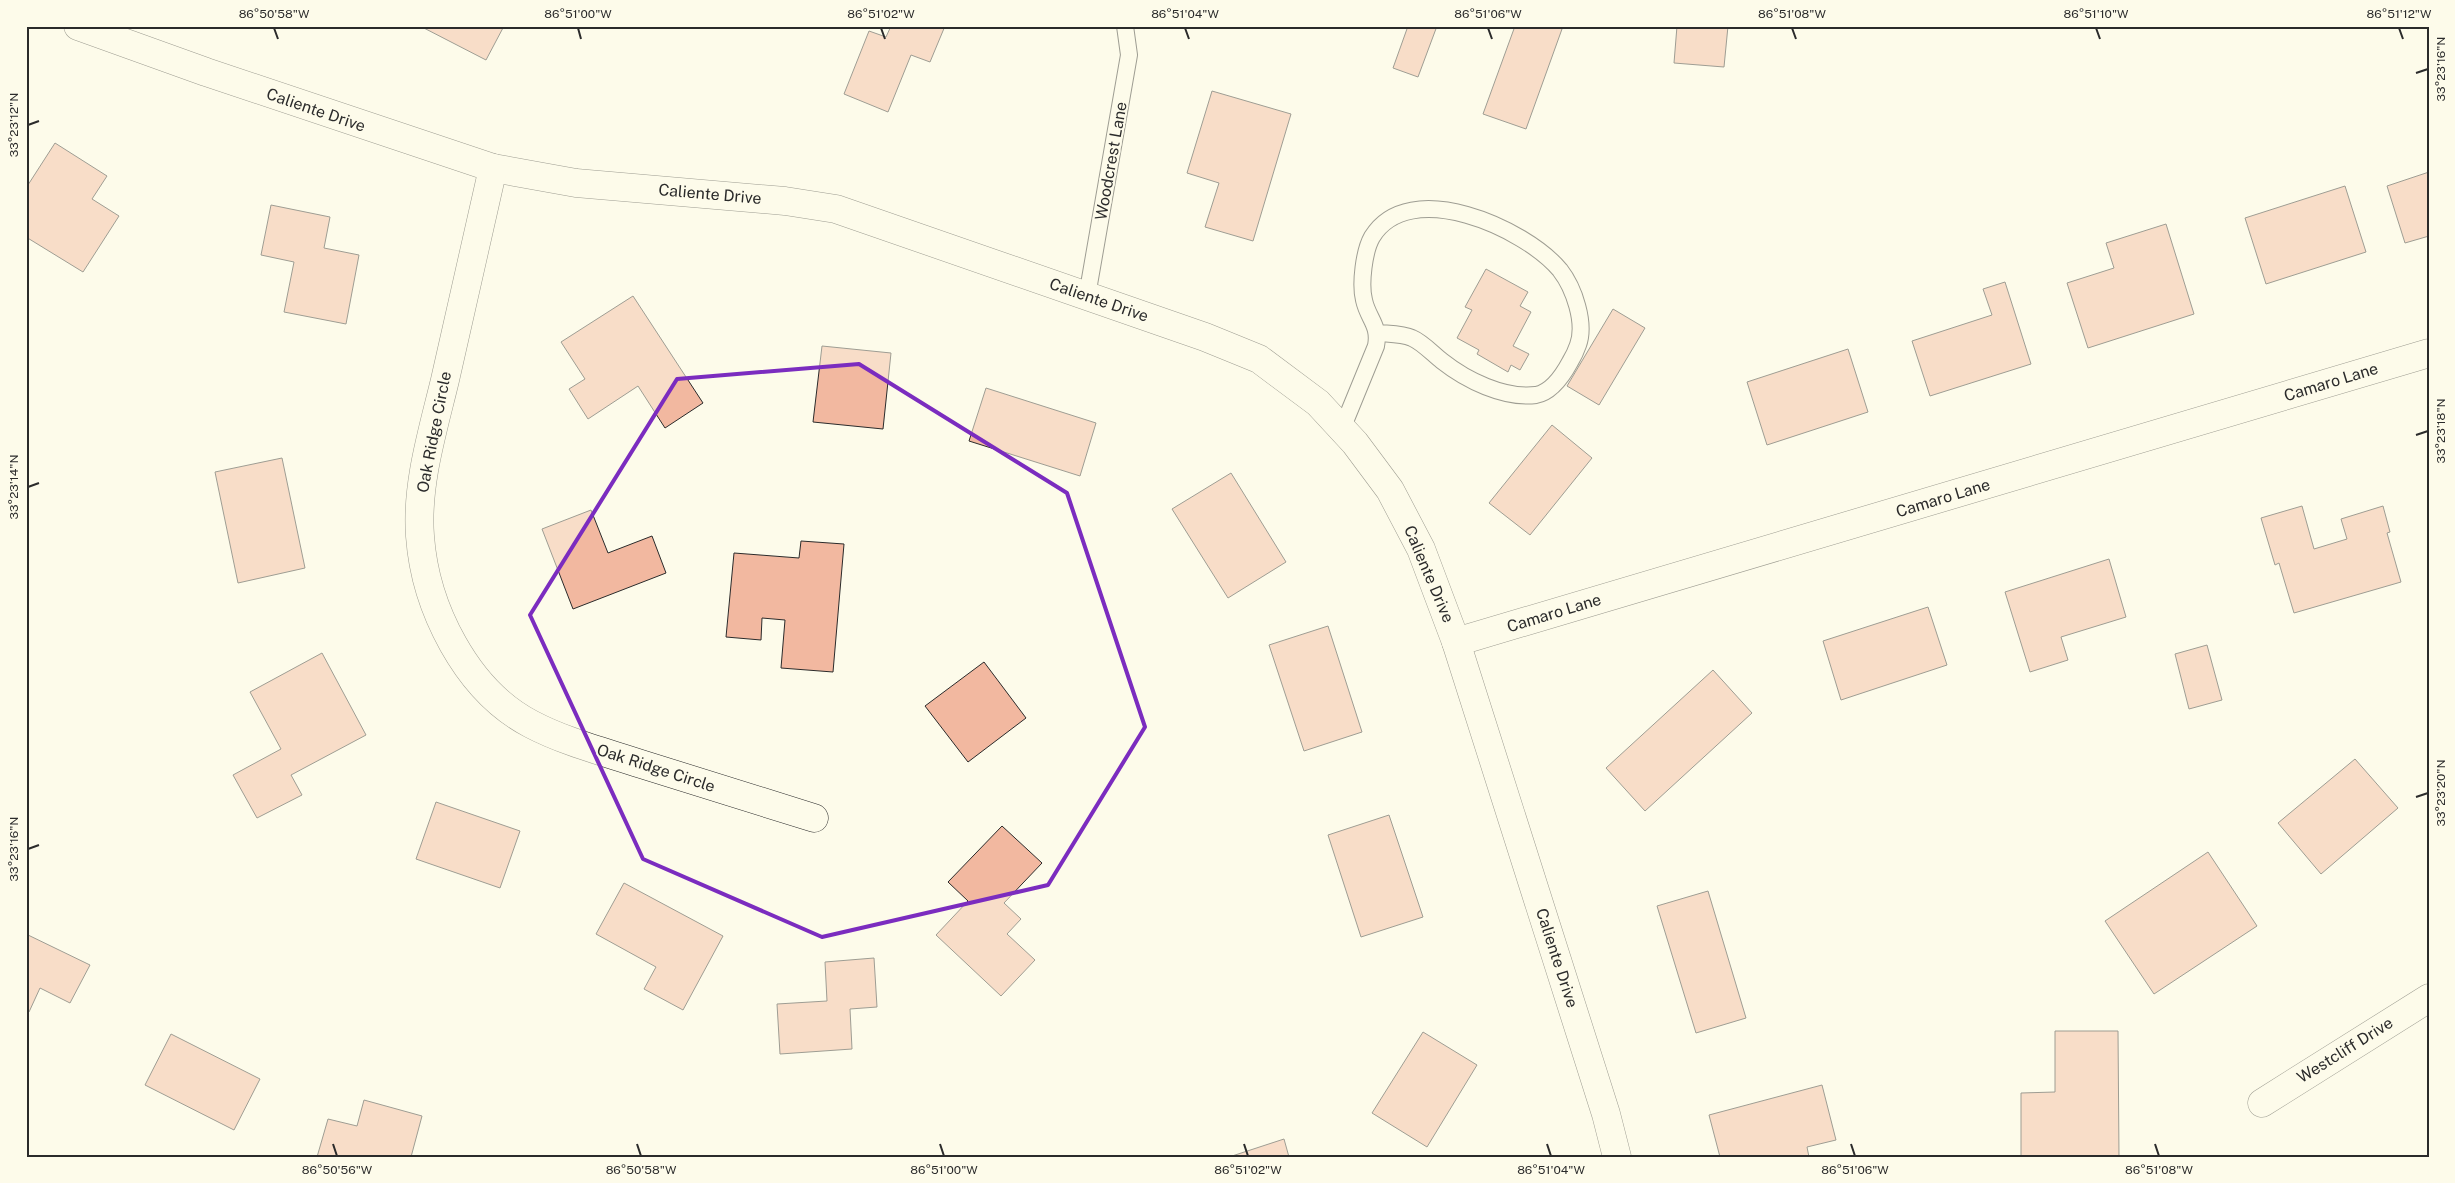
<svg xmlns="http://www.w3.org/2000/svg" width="2455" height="1183" font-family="'Public Sans',sans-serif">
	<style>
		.building { fill: #f2b8a0; stroke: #2b2b2b }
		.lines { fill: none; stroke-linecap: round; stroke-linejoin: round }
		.lane-casing { stroke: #2b2b2b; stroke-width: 18 }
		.street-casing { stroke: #2b2b2b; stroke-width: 29 }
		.lane { stroke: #fdfbea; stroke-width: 16 }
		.street { stroke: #fdfbea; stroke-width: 28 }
		.marked { fill: none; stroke: #7b2cbf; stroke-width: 4; stroke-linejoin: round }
		.ticks { fill: none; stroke: #2b2b2b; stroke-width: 2 }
		.labels { text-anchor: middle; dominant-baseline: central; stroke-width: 4; stroke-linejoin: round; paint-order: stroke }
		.street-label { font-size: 16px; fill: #2b2b2b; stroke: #fdfbea }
		.neatline { fill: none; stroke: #2b2b2b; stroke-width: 2 }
		.ticks-label { font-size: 12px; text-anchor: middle; fill: #2b2b2b }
	</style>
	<rect width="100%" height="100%" fill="#fdfbea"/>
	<g class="building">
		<polygon points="420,26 504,26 486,60"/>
		<polygon points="891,26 945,26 930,62 911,55 888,112 844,94 869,31 886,37"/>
		<polygon points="1408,26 1437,26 1418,77 1393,68"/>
		<polygon points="1515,26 1554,26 1562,29 1526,129 1483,114"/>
		<polygon points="1677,26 1728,26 1724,67 1674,63"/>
		<polygon points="1212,91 1291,114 1253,241 1205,227 1219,183 1187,173"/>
		<polygon points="55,143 107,176 92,199 119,216 83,272 26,237 26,188"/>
		<polygon points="2429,172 2429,236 2405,243 2387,186"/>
		<polygon points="2345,186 2366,252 2266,284 2245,218"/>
		<polygon points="271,205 330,217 324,248 359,255 346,324 284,312 294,262 261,255"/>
		<polygon points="2166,224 2194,314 2088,348 2067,283 2114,268 2106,243"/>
		<polygon points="1486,269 1528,292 1520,306 1531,312 1513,346 1529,354 1520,370 1511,365 1508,372 1477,354 1479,350 1457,338 1472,310 1465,307"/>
		<polygon points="2005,282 2031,364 1930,396 1912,341 1992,315 1983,289"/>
		<polygon points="633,296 703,403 665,428 638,386 588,419 569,389 585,379 561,342"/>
		<polygon points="1613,309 1645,328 1599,405 1567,386"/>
		<polygon points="822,346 891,353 883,429 813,422"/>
		<polygon points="1848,349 1868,412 1767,445 1747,382"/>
		<polygon points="986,388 1096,423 1080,476 969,441"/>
		<polygon points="1552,425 1592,458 1530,535 1489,503"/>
		<polygon points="282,458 305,568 238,583 215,472"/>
		<polygon points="1231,473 1286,562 1228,598 1172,509"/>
		<polygon points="2302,506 2314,549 2347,539 2341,519 2383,506 2390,532 2387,533 2401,582 2294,613 2279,563 2275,565 2261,518"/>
		<polygon points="591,510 608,553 652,536 666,573 573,609 542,529"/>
		<polygon points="801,541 844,544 833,672 781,668 785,620 762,618 761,640 726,637 734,553 799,558"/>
		<polygon points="2109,559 2126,617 2061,637 2068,660 2030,672 2005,592"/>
		<polygon points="1928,607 1947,665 1841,700 1823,641"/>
		<polygon points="1328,626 1362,732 1304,751 1269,645"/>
		<polygon points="2207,645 2222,700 2189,709 2175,654"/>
		<polygon points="322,653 366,735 291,775 302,795 257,818 233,775 281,749 250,692"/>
		<polygon points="984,662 1026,718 968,762 925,706"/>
		<polygon points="1713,670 1752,713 1645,811 1606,768"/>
		<polygon points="2355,759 2398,808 2321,874 2278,823"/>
		<polygon points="436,802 520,831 500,888 416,859"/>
		<polygon points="1389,815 1423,917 1361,937 1328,835"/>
		<polygon points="1002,826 1042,863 1004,903 1021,919 1007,934 1035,960 1001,996 936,935 968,901 948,882"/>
		<polygon points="2208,852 2257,926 2154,994 2105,921"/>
		<polygon points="624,883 723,936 683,1010 644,989 656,967 596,934"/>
		<polygon points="1708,891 1746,1018 1696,1033 1657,906"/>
		<polygon points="26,934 90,965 70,1003 40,988 29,1012 26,1011"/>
		<polygon points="874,958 877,1007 850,1009 852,1049 780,1054 777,1004 827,1001 825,962"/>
		<polygon points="2055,1031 2118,1031 2119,1157 2021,1157 2021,1093 2055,1092"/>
		<polygon points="1423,1032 1477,1065 1427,1147 1372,1113"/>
		<polygon points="171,1034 260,1079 234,1130 145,1085"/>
		<polygon points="1822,1085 1836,1140 1807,1147 1809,1157 1720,1157 1709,1115"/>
		<polygon points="364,1100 422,1116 411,1157 317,1157 328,1119 357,1126"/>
		<polygon points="1284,1139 1289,1157 1229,1157"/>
	</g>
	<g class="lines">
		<defs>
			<g id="lane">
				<polyline points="1087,296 1129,55 1125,26"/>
				<path d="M1342 429 1376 346C1380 325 1368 319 1364 300 1360 284 1364 251 1372 237 1409 176 1525 228 1560 270 1574 288 1586 323 1578 345 1576 351 1573 357 1570 362 1563 375 1552 392 1536 395 1504 399 1466 380 1442 361 1433 354 1422 342 1412 338 1403 334 1389 334 1379 333"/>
			</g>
			<g id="street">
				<polyline points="78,26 206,72 493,168 576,183 785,201 836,209 1205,337 1259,359 1318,403 1355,443 1390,490 1421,549 1456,642 1606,1114 1617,1157"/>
				<path d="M493 168C477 238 461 309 445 380 433 430 416 484 420 536 425 607 466 690 531 724 565 742 605 752 641 764 699 782 757 800 814 818"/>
				<polyline points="1456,642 2429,353"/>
				<polyline points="2262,1103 2429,998"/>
			</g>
		</defs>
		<use href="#lane" class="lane-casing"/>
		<use href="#street" class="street-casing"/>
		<use href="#lane" class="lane"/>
		<use href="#street" class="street"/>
	</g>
	<path d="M0 0H2455V1183H0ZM859 364 1067 493 1145 727 1048 885 822 937 643 859 530 615 677 379Z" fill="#fdfbea" fill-opacity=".55" fill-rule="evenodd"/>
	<path class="marked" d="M859 364 1067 493 1145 727 1048 885 822 937 643 859 530 615 677 379Z"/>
	<path class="ticks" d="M274 28 278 39M578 28 581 39M881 28 885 39M1185 28 1189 39M1488 28 1492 39M1792 28 1796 39M2096 28 2100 39M2399 28 2403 39M2416 73 2428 69M28 125 39 121M2416 435 2428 431M28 487 39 483M2416 797 2428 793M28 849 39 845M333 1144 337 1156M637 1144 641 1156M940 1144 944 1156M1244 1144 1248 1156M1547 1144 1551 1156M1851 1144 1855 1156M2155 1144 2159 1156"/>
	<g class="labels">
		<g class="street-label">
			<text transform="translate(316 110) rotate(19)">Caliente Drive</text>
			<text transform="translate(1111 161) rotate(-80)">Woodcrest Lane</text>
			<text transform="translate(710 194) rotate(5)">Caliente Drive</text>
			<text transform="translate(1099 300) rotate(19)">Caliente Drive</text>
			<text transform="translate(2331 382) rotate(-17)">Camaro Lane</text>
			<text transform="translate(434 432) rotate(-79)">Oak Ridge Circle</text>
			<text transform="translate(1943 498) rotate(-17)">Camaro Lane</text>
			<text transform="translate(1429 574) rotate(67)">Caliente Drive</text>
			<text transform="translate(1554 613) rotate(-17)">Camaro Lane</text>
			<text transform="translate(656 768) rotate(18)">Oak Ridge Circle</text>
			<text transform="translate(1557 958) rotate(72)">Caliente Drive</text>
			<text transform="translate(2345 1050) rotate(-32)">Westcliff Drive</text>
		</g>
	</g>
	<rect width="2455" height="1183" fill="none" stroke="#fdfbea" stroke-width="55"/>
	<rect x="28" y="28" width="2400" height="1128" class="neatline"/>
	<g class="ticks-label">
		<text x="274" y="18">86°50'58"W</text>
		<text x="578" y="18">86°51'00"W</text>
		<text x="881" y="18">86°51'02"W</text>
		<text x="1185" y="18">86°51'04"W</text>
		<text x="1488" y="18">86°51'06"W</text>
		<text x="1792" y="18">86°51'08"W</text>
		<text x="2096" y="18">86°51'10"W</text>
		<text x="2399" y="18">86°51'12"W</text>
		<text transform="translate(2441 69) rotate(-90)" y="4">33°23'16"N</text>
		<text transform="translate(14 125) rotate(-90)" y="4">33°23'12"N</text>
		<text transform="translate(2441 431) rotate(-90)" y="4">33°23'18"N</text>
		<text transform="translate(14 487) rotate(-90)" y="4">33°23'14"N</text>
		<text transform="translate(2441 793) rotate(-90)" y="4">33°23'20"N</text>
		<text transform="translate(14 849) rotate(-90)" y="4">33°23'16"N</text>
		<text x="337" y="1174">86°50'56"W</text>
		<text x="641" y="1174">86°50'58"W</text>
		<text x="944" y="1174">86°51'00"W</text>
		<text x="1248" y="1174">86°51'02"W</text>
		<text x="1551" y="1174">86°51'04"W</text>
		<text x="1855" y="1174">86°51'06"W</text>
		<text x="2159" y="1174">86°51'08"W</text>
	</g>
</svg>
